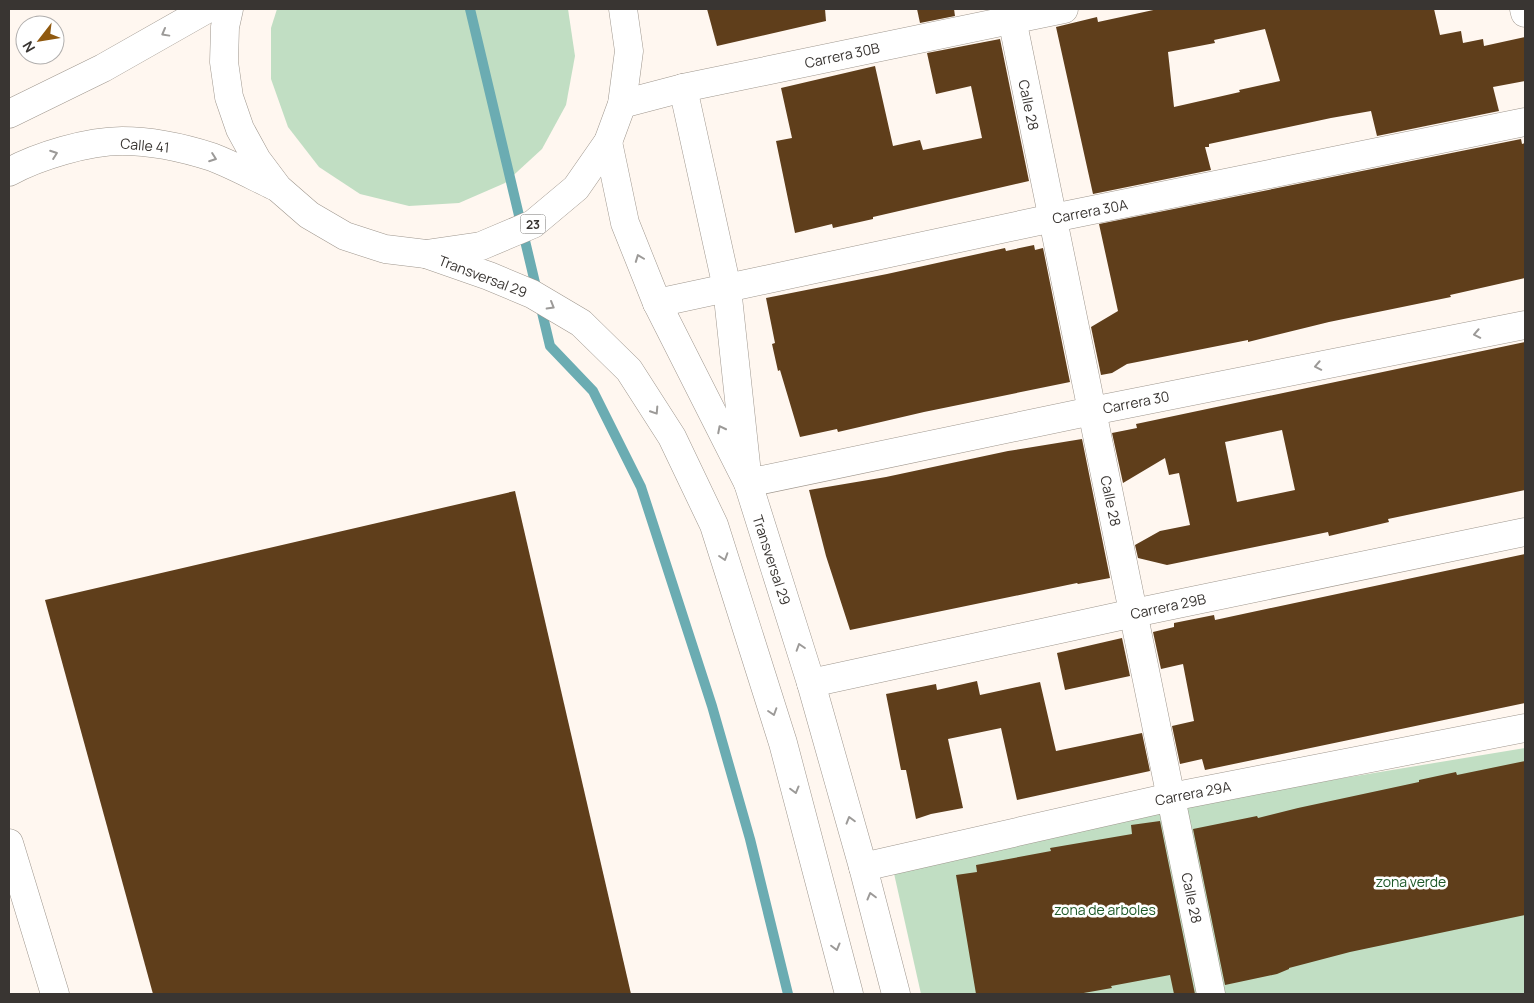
<svg xmlns="http://www.w3.org/2000/svg" width="1534" height="1003" font-family="Manrope,sans-serif">
	<style>
		.green { fill: #c1dec3 }
		.lines { fill: none; stroke-linecap: round; stroke-linejoin: round }
		.stream { stroke: #6bacb2; stroke-width: 10 }
		.building { fill: #5f3e1b; fill-rule: evenodd }
		.street-casing { stroke: #9f978e; stroke-width: 29 }
		.secondary-casing { stroke: #9f978e; stroke-width: 29 }
		.highway-casing { stroke: #9f978e; stroke-width: 29 }
		.street { stroke: #fff; stroke-width: 28 }
		.secondary { stroke: #fff; stroke-width: 28 }
		.highway { stroke: #fff; stroke-width: 28 }
		.oneway { stroke: #9c9a98 }
		.labels { text-anchor: middle; dominant-baseline: central; stroke-width: 5; stroke-linejoin: round; paint-order: stroke }
		.shield { fill: #fff; stroke: #747270; stroke-width: 1 }
		.shield-label { font-size: 12px; font-weight: bold; fill: #393532 }
		.street-label { font-size: 14px; fill: #393532; stroke: #fff }
		.park-label { font-size: 14px; fill: #1d5828; stroke: #fff }
	</style>
	<rect width="100%" height="100%" fill="#fff7f0"/>
	<g class="green">
		<polygon points="277,9 568,9 575,56 566,105 542,149 505,183 459,203 409,206 360,194 319,167 288,127 271,79 271,28"/>
		<polygon points="1525,748 1525,994 921,994 893,869 1174,806"/>
	</g>
	<g class="lines">
		<polyline class="stream" points="470,9 550,346 593,391 641,487 712,706 750,839 788,994"/>
	</g>
	<g class="building">
		<polygon points="707,9 825,9 826,21 717,46"/>
		<polygon points="917,9 954,9 955,16 920,23"/>
		<path d="M1158 9H1434L1440 35 1461 31 1463 43 1483 39 1484 46 1525 37V81L1493 87 1499 111 1377 136 1371 111 1331 118 1209 144V147H1205L1211 170 1093 194 1056 27 1097 17 1098 22ZM1265 29 1280 81 1239 90 1240 92 1174 107 1168 52 1215 43 1214 40Z"/>
		<polygon points="1000,39 1029,181 873,217 873,219 833,228 832,224 795,233 776,141 792,138 781,88 875,66 893,146 920,140 923,150 982,138 971,86 936,94 927,53"/>
		<polygon points="1521,139 1522,144 1525,143 1525,278 1450,295 1451,297 1329,322 1248,342 1248,340 1127,364 1112,373 1101,375 1091,327 1118,311 1099,224"/>
		<polygon points="1034,245 1035,250 1043,248 1070,382 924,412 838,432 837,429 800,437 780,370 778,371 772,344 775,343 766,298 887,274 1005,248 1006,251"/>
		<path d="M1525 342V490L1388 519 1389 522 1329 536 1328 532 1167 565 1138 558 1135 545 1160 531 1190 525 1179 473 1169 475 1165 458 1123 483 1112 433 1137 428 1136 424ZM1282 430 1295 490 1237 502 1225 442Z"/>
		<polygon points="1082,439 1110,578 1078,584 1077,583 850,630 826,556 809,490 886,477 1008,451"/>
		<polygon points="515,491 631,994 153,994 45,600"/>
		<polygon points="1525,554 1525,703 1205,770 1202,759 1180,764 1172,726 1194,721 1183,664 1161,669 1153,632 1174,627 1174,623 1214,615 1215,620"/>
		<polygon points="1122,638 1130,676 1065,690 1057,653"/>
		<polygon points="977,681 980,695 1040,682 1056,751 1142,733 1150,771 1017,800 1001,728 948,739 963,808 931,814 916,819 906,770 901,770 886,694 936,684 937,690"/>
		<polygon points="1525,761 1525,915 1350,952 1289,968 1289,969 1277,974 1225,985 1193,829 1257,816 1258,818 1298,808 1419,782 1419,780 1456,772 1457,775"/>
		<polygon points="1160,821 1195,994 1174,994 1170,975 1111,986 1112,988 1078,994 976,994 956,875 977,872 976,865 1051,851 1050,848 1132,834 1131,825"/>
	</g>
	<g class="lines">
		<defs>
			<g id="street">
				<polyline points="1010,9 1211,994"/>
				<polyline points="1524,9 1525,13"/>
				<polyline points="683,88 727,288 748,483 1092,411 1525,325"/>
				<polyline points="622,104 683,88 1064,9"/>
				<polyline points="657,303 1053,218 1525,122"/>
				<polyline points="811,683 1134,613 1525,532"/>
				<polyline points="9,843 55,994"/>
				<polyline points="863,867 1171,797 1525,728"/>
			</g>
			<g id="secondary">
				<polyline points="608,142 625,223 657,303 748,483 811,683 863,867 896,994"/>
				<polyline points="426,254 489,276 532,294 581,323 629,370 672,437 714,525 783,743 849,994"/>
			</g>
			<g id="highway">
				<polyline points="229,9 225,27 224,62 229,97 240,129 257,160 278,188 309,215 345,236 385,249 426,254 481,246 533,224 576,188 608,142 622,104 629,51 623,9"/>
				<polyline points="9,114 103,68 207,9"/>
				<path d="M9 172C38 156 88 141 122 141 151 141 184 148 212 157 233 165 253 176 274 186"/>
			</g>
		</defs>
		<use href="#street" class="street-casing"/>
		<use href="#secondary" class="secondary-casing"/>
		<use href="#highway" class="highway-casing"/>
		<use href="#street" class="street"/>
		<use href="#secondary" class="secondary"/>
		<use href="#highway" class="highway"/>
	</g>
	<defs><path id="oneway-chevron" d="M-2-3.5L2.5 0L-2 3.5" fill="none" stroke-width="1.6" stroke-linecap="round" stroke-linejoin="round" transform="scale(1.25)"/></defs>
	<g class="oneway">
		<use href="#oneway-chevron" transform="translate(165 33) rotate(151)"/>
		<use href="#oneway-chevron" transform="translate(54 154) rotate(-20)"/>
		<use href="#oneway-chevron" transform="translate(213 158) rotate(20)"/>
		<use href="#oneway-chevron" transform="translate(639 258) rotate(-111)"/>
		<use href="#oneway-chevron" transform="translate(551 306) rotate(30)"/>
		<use href="#oneway-chevron" transform="translate(1477 334) rotate(169)"/>
		<use href="#oneway-chevron" transform="translate(1318 366) rotate(169)"/>
		<use href="#oneway-chevron" transform="translate(655 411) rotate(57)"/>
		<use href="#oneway-chevron" transform="translate(721 429) rotate(-117)"/>
		<use href="#oneway-chevron" transform="translate(724 557) rotate(72)"/>
		<use href="#oneway-chevron" transform="translate(800 647) rotate(-108)"/>
		<use href="#oneway-chevron" transform="translate(773 712) rotate(72)"/>
		<use href="#oneway-chevron" transform="translate(795 790) rotate(75)"/>
		<use href="#oneway-chevron" transform="translate(850 820) rotate(-106)"/>
		<use href="#oneway-chevron" transform="translate(871 896) rotate(-105)"/>
		<use href="#oneway-chevron" transform="translate(836 947) rotate(75)"/>
	</g>
	<g class="labels">
		<rect class="shield" x="520.5" y="214.5" width="25" height="19" rx="4"/>
		<g class="shield-label">
			<text x="533" y="224">23</text>
		</g>
		<g class="street-label">
			<text transform="translate(842 55) rotate(-12)">Carrera 30B</text>
			<text transform="translate(1029 105) rotate(78)">Calle 28</text>
			<text transform="translate(145 145) rotate(5)">Calle 41</text>
			<text transform="translate(1090 211) rotate(-11)">Carrera 30A</text>
			<text transform="translate(483 276) rotate(21)">Transversal 29</text>
			<text transform="translate(1136 402) rotate(-11)">Carrera 30</text>
			<text transform="translate(1111 501) rotate(78)">Calle 28</text>
			<text transform="translate(772 560) rotate(72)">Transversal 29</text>
			<text transform="translate(1168 606) rotate(-12)">Carrera 29B</text>
			<text transform="translate(1193 793) rotate(-11)">Carrera 29A</text>
			<text transform="translate(1192 898) rotate(78)">Calle 28</text>
		</g>
		<g class="park-label">
			<text x="1411" y="881">zona verde</text>
			<text x="1105" y="909">zona de arboles</text>
		</g>
	</g>
	<rect width="1534" height="1003" fill="none" stroke="#393532" stroke-width="20"/>
	<g transform="translate(40 40) rotate(239)"><circle r="24" fill="#ffffff" stroke="#b0aead"/>
	<path d="M0-4L9 19L0 12L-9 19Z" fill="#90590f"/>
	<text y="-8" font-size="14" font-weight="bold" text-anchor="middle" fill="#393532">N</text>
	</g>
</svg>
